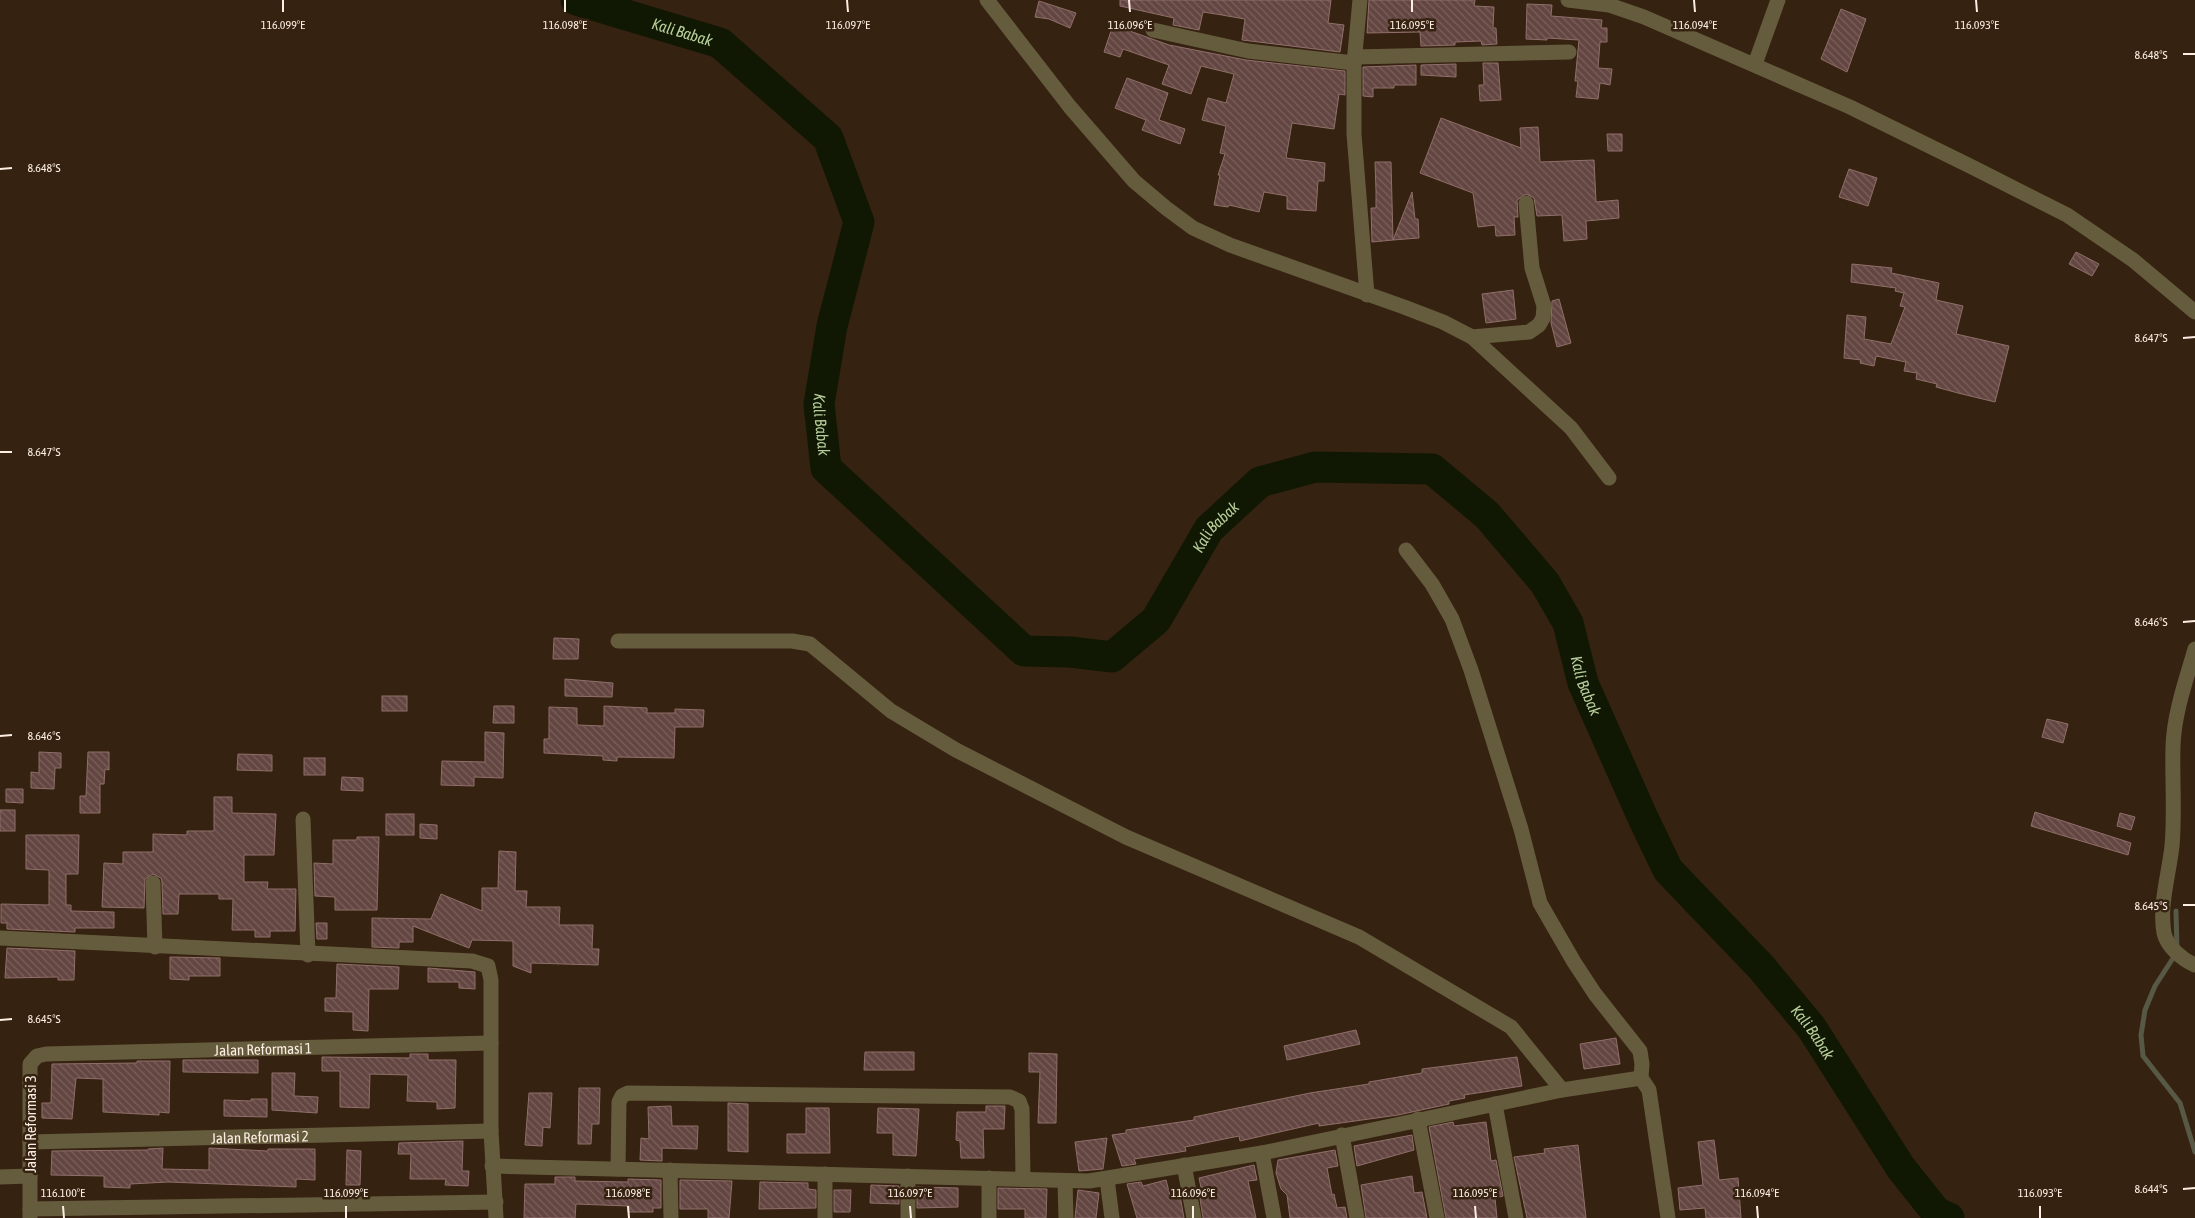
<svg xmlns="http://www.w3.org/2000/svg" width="2195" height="1218" font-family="'Asap Condensed',sans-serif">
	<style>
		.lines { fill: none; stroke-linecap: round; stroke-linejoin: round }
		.stream { stroke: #575846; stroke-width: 5 }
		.river { stroke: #101803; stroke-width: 31 }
		.building { fill: url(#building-back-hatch); stroke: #8f6f6a }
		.minor { stroke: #655c3e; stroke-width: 15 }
		.ticks { fill: none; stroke: #fceee3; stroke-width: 2 }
		.labels { text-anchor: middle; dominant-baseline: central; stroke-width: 5; stroke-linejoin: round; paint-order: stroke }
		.street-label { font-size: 15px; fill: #fceee3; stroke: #362210 }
		.water-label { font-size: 16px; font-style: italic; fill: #b8ce9b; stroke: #362210 }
		.ticks-label { font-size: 12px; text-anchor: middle; fill: #fceee3; stroke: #362210; stroke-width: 5; stroke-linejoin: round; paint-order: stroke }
	</style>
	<defs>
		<pattern id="building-back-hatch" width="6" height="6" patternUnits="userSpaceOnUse" patternTransform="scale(1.25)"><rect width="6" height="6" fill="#634541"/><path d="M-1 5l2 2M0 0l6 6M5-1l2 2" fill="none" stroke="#7a605c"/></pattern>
	</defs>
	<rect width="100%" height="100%" fill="#362210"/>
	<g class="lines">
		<polyline class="stream" points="2176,911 2177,952 2155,986 2145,1010 2141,1035 2143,1056 2180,1103 2195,1152"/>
		<path class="river" id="s1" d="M576 0 720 43 828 138 859 222 832 326 819 404 826 468 1024 651 1070 652 1112 657 1156 620 1209 529 1260 482 1315 467 1432 469 1487 515 1545 583 1568 623 1583 683 1643 818 1668 870 1761 967 1811 1027 1901 1168 1936 1212 1949 1218"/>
	</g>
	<g class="building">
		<polygon points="1120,0 1331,0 1328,23 1344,25 1340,52 1242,40 1245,19 1216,14 1203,12 1199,30 1173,25 1174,18 1120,6"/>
		<polygon points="1369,0 1475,0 1474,6 1494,7 1493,28 1496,28 1497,44 1482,45 1481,41 1455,42 1455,45 1421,46 1420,32 1367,33"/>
		<polygon points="1039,1 1076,13 1070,28 1049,19 1035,17"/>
		<polygon points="1527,4 1552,5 1551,16 1602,20 1601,28 1607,28 1607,42 1600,42 1598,68 1612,69 1610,85 1600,83 1598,99 1576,97 1578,81 1575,81 1579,40 1547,38 1547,40 1526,39"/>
		<polygon points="1841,9 1866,19 1847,72 1821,59"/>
		<polygon points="1113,25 1169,45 1246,60 1345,71 1345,95 1339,94 1334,129 1292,123 1286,158 1325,163 1324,181 1318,181 1316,211 1287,209 1287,196 1264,192 1259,212 1229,205 1228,207 1214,205 1220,175 1218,175 1225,154 1220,153 1226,126 1202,120 1208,98 1226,103 1234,74 1201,66 1191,94 1162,84 1169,65 1123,49 1120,57 1104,52"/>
		<polygon points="1483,63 1498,63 1501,100 1480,101 1479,85 1484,85"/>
		<polygon points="1456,64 1456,77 1421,75 1421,65"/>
		<polygon points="1416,65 1416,85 1394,85 1394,88 1373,88 1373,97 1363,96 1363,67"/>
		<polygon points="1127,78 1168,93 1159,120 1185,129 1180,144 1142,130 1146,120 1115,108"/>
		<polygon points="1441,118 1521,148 1520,128 1538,127 1540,162 1594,160 1596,202 1618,200 1619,218 1586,221 1587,239 1564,241 1562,215 1537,216 1534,198 1526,194 1517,200 1518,217 1514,217 1515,235 1496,236 1495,225 1478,227 1473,193 1420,173"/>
		<polygon points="1607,134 1622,134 1622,151 1608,151"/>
		<polygon points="1375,162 1391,162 1393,240 1372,242 1371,208 1376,208 1376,191"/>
		<polygon points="1849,169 1877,178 1868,206 1839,197"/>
		<polygon points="1412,192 1415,219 1418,219 1419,238 1393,240"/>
		<polygon points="2076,252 2099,264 2092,276 2069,264"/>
		<polygon points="1852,264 1892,268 1891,273 1939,283 1936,300 1963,306 1956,334 2009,346 1995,402 1958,393 1936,387 1937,384 1916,379 1917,373 1904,371 1906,362 1876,356 1874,366 1860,363 1861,360 1844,358 1847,315 1866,317 1864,339 1891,344 1905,307 1900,306 1904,293 1895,291 1896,288 1851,282"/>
		<polygon points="1513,290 1516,319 1486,323 1482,294"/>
		<polygon points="1559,299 1571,343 1557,347 1551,323 1552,301"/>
		<polygon points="554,638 579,639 578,659 553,659"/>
		<polygon points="565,679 613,683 612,697 565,696"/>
		<rect x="382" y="696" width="25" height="15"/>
		<polygon points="494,706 514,706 514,723 493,723"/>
		<polygon points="604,706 647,708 647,713 675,713 675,709 704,710 703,727 675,727 674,758 617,757 617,761 603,760 603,756 544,753 544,739 549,739 549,707 577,708 577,725 604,726"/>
		<polygon points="2047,719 2068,724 2063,743 2042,737"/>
		<polygon points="485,732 504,733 503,778 474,777 474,786 441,785 442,761 485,762"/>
		<polygon points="39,752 61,753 61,768 55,768 54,789 31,788 31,772 39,773"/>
		<polygon points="88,752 109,752 109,770 105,769 104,784 100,784 100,813 80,813 80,796 86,796"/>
		<polygon points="238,754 272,755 272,771 237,770"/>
		<rect x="304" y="758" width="21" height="17"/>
		<polygon points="342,777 363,778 363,791 341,790"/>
		<polygon points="6,789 23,789 23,803 6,802"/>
		<polygon points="214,797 232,797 232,813 276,814 274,855 244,855 244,882 268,882 267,889 296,889 295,931 270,931 270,937 255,937 255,930 232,930 233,899 219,899 219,894 179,894 178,914 163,914 162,882 161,878 153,874 145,879 144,908 102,907 104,863 123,864 123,852 153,852 153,834 187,835 187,831 214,831"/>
		<rect x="0" y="810" width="15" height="21"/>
		<polygon points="2035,812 2131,843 2128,855 2031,826"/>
		<polygon points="2120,813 2135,817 2131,830 2117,826"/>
		<rect x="386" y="814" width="28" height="21"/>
		<polygon points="420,824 437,825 437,839 420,838"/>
		<polygon points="26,835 79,835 78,874 66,874 66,905 71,905 71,911 114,912 114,928 75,928 75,932 7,929 7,923 1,923 1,904 49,905 49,870 26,869"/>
		<polygon points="357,837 379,837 377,910 335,910 335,897 315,896 314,863 333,864 333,840 357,840"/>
		<polygon points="499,851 516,852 515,891 527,891 526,907 560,907 559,925 593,925 592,949 599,949 598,965 531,963 531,973 513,966 513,941 472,940 469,948 413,926 413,942 399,942 399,948 372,947 372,918 431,919 441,894 482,911 482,888 498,888"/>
		<polygon points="316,923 327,923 327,939 317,939"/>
		<polygon points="7,948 75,951 74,980 58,980 58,977 5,978"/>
		<polygon points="170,957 220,958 220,976 189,976 189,980 170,979"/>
		<polygon points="337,964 399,967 398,989 369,989 368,1031 353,1030 353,1012 325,1011 325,998 336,998"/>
		<polygon points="428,968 475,972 475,989 459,988 459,982 428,982"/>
		<polygon points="1356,1030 1360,1044 1287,1060 1284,1046"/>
		<polygon points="1616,1038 1620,1064 1584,1069 1580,1044"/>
		<polygon points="865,1052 914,1052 914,1070 864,1070"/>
		<polygon points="1029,1053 1057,1054 1056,1123 1038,1123 1040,1072 1029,1072"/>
		<polygon points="410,1054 428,1054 428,1060 456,1060 455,1108 437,1109 437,1102 407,1101 408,1075 370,1074 369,1108 340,1107 340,1071 322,1071 322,1057 410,1058"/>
		<polygon points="1517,1057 1522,1086 1464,1095 1465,1098 1449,1101 1449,1104 1398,1115 1319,1126 1319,1123 1240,1141 1239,1136 1185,1147 1186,1151 1134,1159 1136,1164 1122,1166 1112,1135 1126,1133 1126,1130 1194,1120 1194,1117 1310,1093 1369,1084 1369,1082 1422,1073 1422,1069"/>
		<polygon points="183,1060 258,1060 258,1073 183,1072"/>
		<polygon points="137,1061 170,1061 169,1113 159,1112 159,1115 103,1112 103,1079 76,1078 72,1119 42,1118 42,1103 51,1103 52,1064 137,1063"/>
		<polygon points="272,1073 295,1073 294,1096 318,1097 317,1113 272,1110"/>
		<polygon points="579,1088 600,1088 599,1124 592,1124 591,1144 578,1144"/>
		<polygon points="529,1093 552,1093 550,1128 543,1127 542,1146 525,1145"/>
		<polygon points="251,1099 267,1099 267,1117 224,1116 224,1100 251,1101"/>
		<polygon points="728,1103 748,1104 748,1152 728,1151"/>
		<polygon points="671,1106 672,1126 698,1126 697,1149 662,1148 662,1161 640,1160 641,1138 649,1139 648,1107"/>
		<polygon points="986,1106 1005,1106 1004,1129 983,1129 984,1158 961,1158 960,1141 956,1140 957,1112 986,1112"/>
		<polygon points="806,1108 829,1108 830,1153 787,1153 787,1134 806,1134"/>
		<polygon points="878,1108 919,1109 916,1156 893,1155 893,1133 877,1133"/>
		<polygon points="1453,1122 1454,1126 1486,1122 1491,1161 1496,1160 1503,1196 1495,1198 1497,1218 1446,1218 1429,1127"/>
		<polygon points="1412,1135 1414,1150 1357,1166 1354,1146"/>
		<polygon points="1107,1138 1103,1169 1079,1171 1075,1142"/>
		<polygon points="1714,1140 1719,1180 1738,1178 1741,1218 1706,1218 1705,1208 1680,1210 1678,1188 1703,1185 1698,1142"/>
		<polygon points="463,1141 462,1171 469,1171 468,1186 445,1185 446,1179 410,1179 411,1154 398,1154 399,1143"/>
		<polygon points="1578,1145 1586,1218 1527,1218 1514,1157 1545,1153 1544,1149"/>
		<polygon points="163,1148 162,1169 209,1170 209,1148 268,1151 268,1149 315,1149 315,1180 296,1179 296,1187 168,1182 130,1184 130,1188 104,1187 104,1176 51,1175 52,1151 148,1150 148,1149"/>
		<polygon points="347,1150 361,1151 360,1185 346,1185"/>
		<polygon points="1335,1150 1338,1166 1327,1168 1332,1195 1334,1194 1337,1208 1345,1207 1347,1218 1290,1218 1287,1195 1281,1189 1276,1173 1278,1160"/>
		<polygon points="1254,1165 1257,1180 1248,1181 1256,1218 1203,1218 1199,1192 1202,1192 1199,1178"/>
		<polygon points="1412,1176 1414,1193 1422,1192 1427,1218 1366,1218 1361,1185"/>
		<polygon points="555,1177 575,1177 575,1181 628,1182 628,1179 661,1180 661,1208 653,1208 653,1212 628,1212 628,1206 576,1204 575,1218 524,1218 525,1184 555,1184"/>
		<polygon points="680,1180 732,1181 729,1218 708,1218 708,1209 680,1209"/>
		<polygon points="1166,1180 1171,1199 1180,1196 1184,1218 1137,1218 1127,1184 1141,1182 1143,1186"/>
		<polygon points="760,1182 808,1183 808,1189 816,1190 816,1208 759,1209"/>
		<polygon points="871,1185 899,1186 899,1204 870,1203"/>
		<polygon points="917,1187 958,1188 958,1207 917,1208"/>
		<polygon points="998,1188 1047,1189 1046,1218 1025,1218 1025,1209 998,1209"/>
		<polygon points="834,1190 851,1190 850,1212 834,1212"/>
		<polygon points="1078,1190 1099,1193 1096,1218 1075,1218"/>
	</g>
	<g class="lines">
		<g class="minor">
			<polyline points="987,0 1070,107 1134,181 1166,208 1193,228 1230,245 1404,307 1443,322 1472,337 1571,428 1609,478"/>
			<polyline points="1360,0 1354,63 1354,134 1367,295"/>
			<polyline points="1568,0 1609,5 1644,17 1850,107 1972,167 2067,215 2133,260 2195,312"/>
			<polyline points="1153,30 1248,51 1354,63"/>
			<polyline points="1355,57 1569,52"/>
			<polyline points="1755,64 1778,0"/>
			<polyline points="1472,337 1529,332 1539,325 1543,318 1544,306 1532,268 1526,203"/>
			<polyline points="1406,550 1432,584 1452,619 1471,670 1521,829 1540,903 1574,962 1595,994 1640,1051 1642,1064 1641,1078 1649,1090 1668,1218"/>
			<polyline points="618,641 792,641 810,644 891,711 956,750 1126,837 1359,937 1511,1027 1562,1090"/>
			<path d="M2195 649C2186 680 2174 714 2173 746 2172 780 2175 812 2172 846 2169 874 2159 905 2164 933 2167 947 2183 960 2195 965"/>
			<polyline points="303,819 308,955"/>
			<polyline points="153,883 155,947"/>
			<polyline points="0,938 472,961 488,966 491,980 491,1131 496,1218"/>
			<polyline points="1495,1104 1516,1218"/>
			<polyline points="1418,1119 1437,1218"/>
			<polyline points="1342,1135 1357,1218"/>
			<path id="s2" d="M30 1142 491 1131"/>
			<polyline points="1262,1153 1274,1218"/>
			<polyline points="1184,1165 1194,1218"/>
			<polyline points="492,1166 1089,1181 1262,1153 1562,1090 1641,1078"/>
			<polyline points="618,1169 619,1102 622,1096 628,1093 1010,1097 1019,1101 1022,1109 1023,1179"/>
			<polyline points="670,1170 671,1218"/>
			<polyline points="0,1177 30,1176"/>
			<polyline points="989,1178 989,1218"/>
			<polyline points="1107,1179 1112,1218"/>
			<polyline points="1065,1181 1066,1218"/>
			<polyline points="30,1209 496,1202"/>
			<path id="s3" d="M30 1218V1064L37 1056 46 1054 491 1043"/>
			<polyline points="825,1218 825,1174"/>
			<polyline points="908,1218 908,1176"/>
		</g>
	</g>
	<path class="ticks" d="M283 0V12M565 0V12M847 0 848 12M1129 0 1130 12M1412 0V12M1694 0 1695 12M1976 0 1977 12M2183 54H2195M0 169 12 168M2183 338 2195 337M0 452H12M2183 622 2195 621M0 736 12 735M2183 905H2195M0 1020 12 1019M2183 1189 2195 1188M63 1206 64 1218M346 1206V1218M628 1206 629 1218M910 1206 911 1218M1193 1206V1218M1475 1206 1476 1218M1757 1206 1758 1218M2040 1206V1218"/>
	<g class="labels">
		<g class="street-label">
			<text stroke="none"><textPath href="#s3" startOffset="391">Jalan Reformasi 1</textPath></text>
			<text transform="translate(30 1124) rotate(-90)">Jalan Reformasi 3</text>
			<text stroke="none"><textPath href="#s2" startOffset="230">Jalan Reformasi 2</textPath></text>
		</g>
		<g class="water-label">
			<text stroke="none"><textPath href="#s1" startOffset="111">Kali Babak</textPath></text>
			<text stroke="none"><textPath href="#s1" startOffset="591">Kali Babak</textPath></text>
			<text stroke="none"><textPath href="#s1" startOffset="1161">Kali Babak</textPath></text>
			<text stroke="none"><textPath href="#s1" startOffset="1671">Kali Babak</textPath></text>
			<text stroke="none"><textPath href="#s1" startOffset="2091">Kali Babak</textPath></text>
		</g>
	</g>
	<g class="ticks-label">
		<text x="283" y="29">116.099°E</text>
		<text x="565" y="29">116.098°E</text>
		<text x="848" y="29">116.097°E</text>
		<text x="1130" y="29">116.096°E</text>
		<text x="1412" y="29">116.095°E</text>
		<text x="1695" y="29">116.094°E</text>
		<text x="1977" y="29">116.093°E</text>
		<text x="2151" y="59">8.648°S</text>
		<text x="44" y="172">8.648°S</text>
		<text x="2151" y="342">8.647°S</text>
		<text x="44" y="456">8.647°S</text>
		<text x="2151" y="626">8.646°S</text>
		<text x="44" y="740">8.646°S</text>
		<text x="2151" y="910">8.645°S</text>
		<text x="44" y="1023">8.645°S</text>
		<text x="2151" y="1193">8.644°S</text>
		<text x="63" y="1197">116.100°E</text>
		<text x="346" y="1197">116.099°E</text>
		<text x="628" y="1197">116.098°E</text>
		<text x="910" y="1197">116.097°E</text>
		<text x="1193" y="1197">116.096°E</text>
		<text x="1475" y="1197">116.095°E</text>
		<text x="1757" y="1197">116.094°E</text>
		<text x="2040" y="1197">116.093°E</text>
	</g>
</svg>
